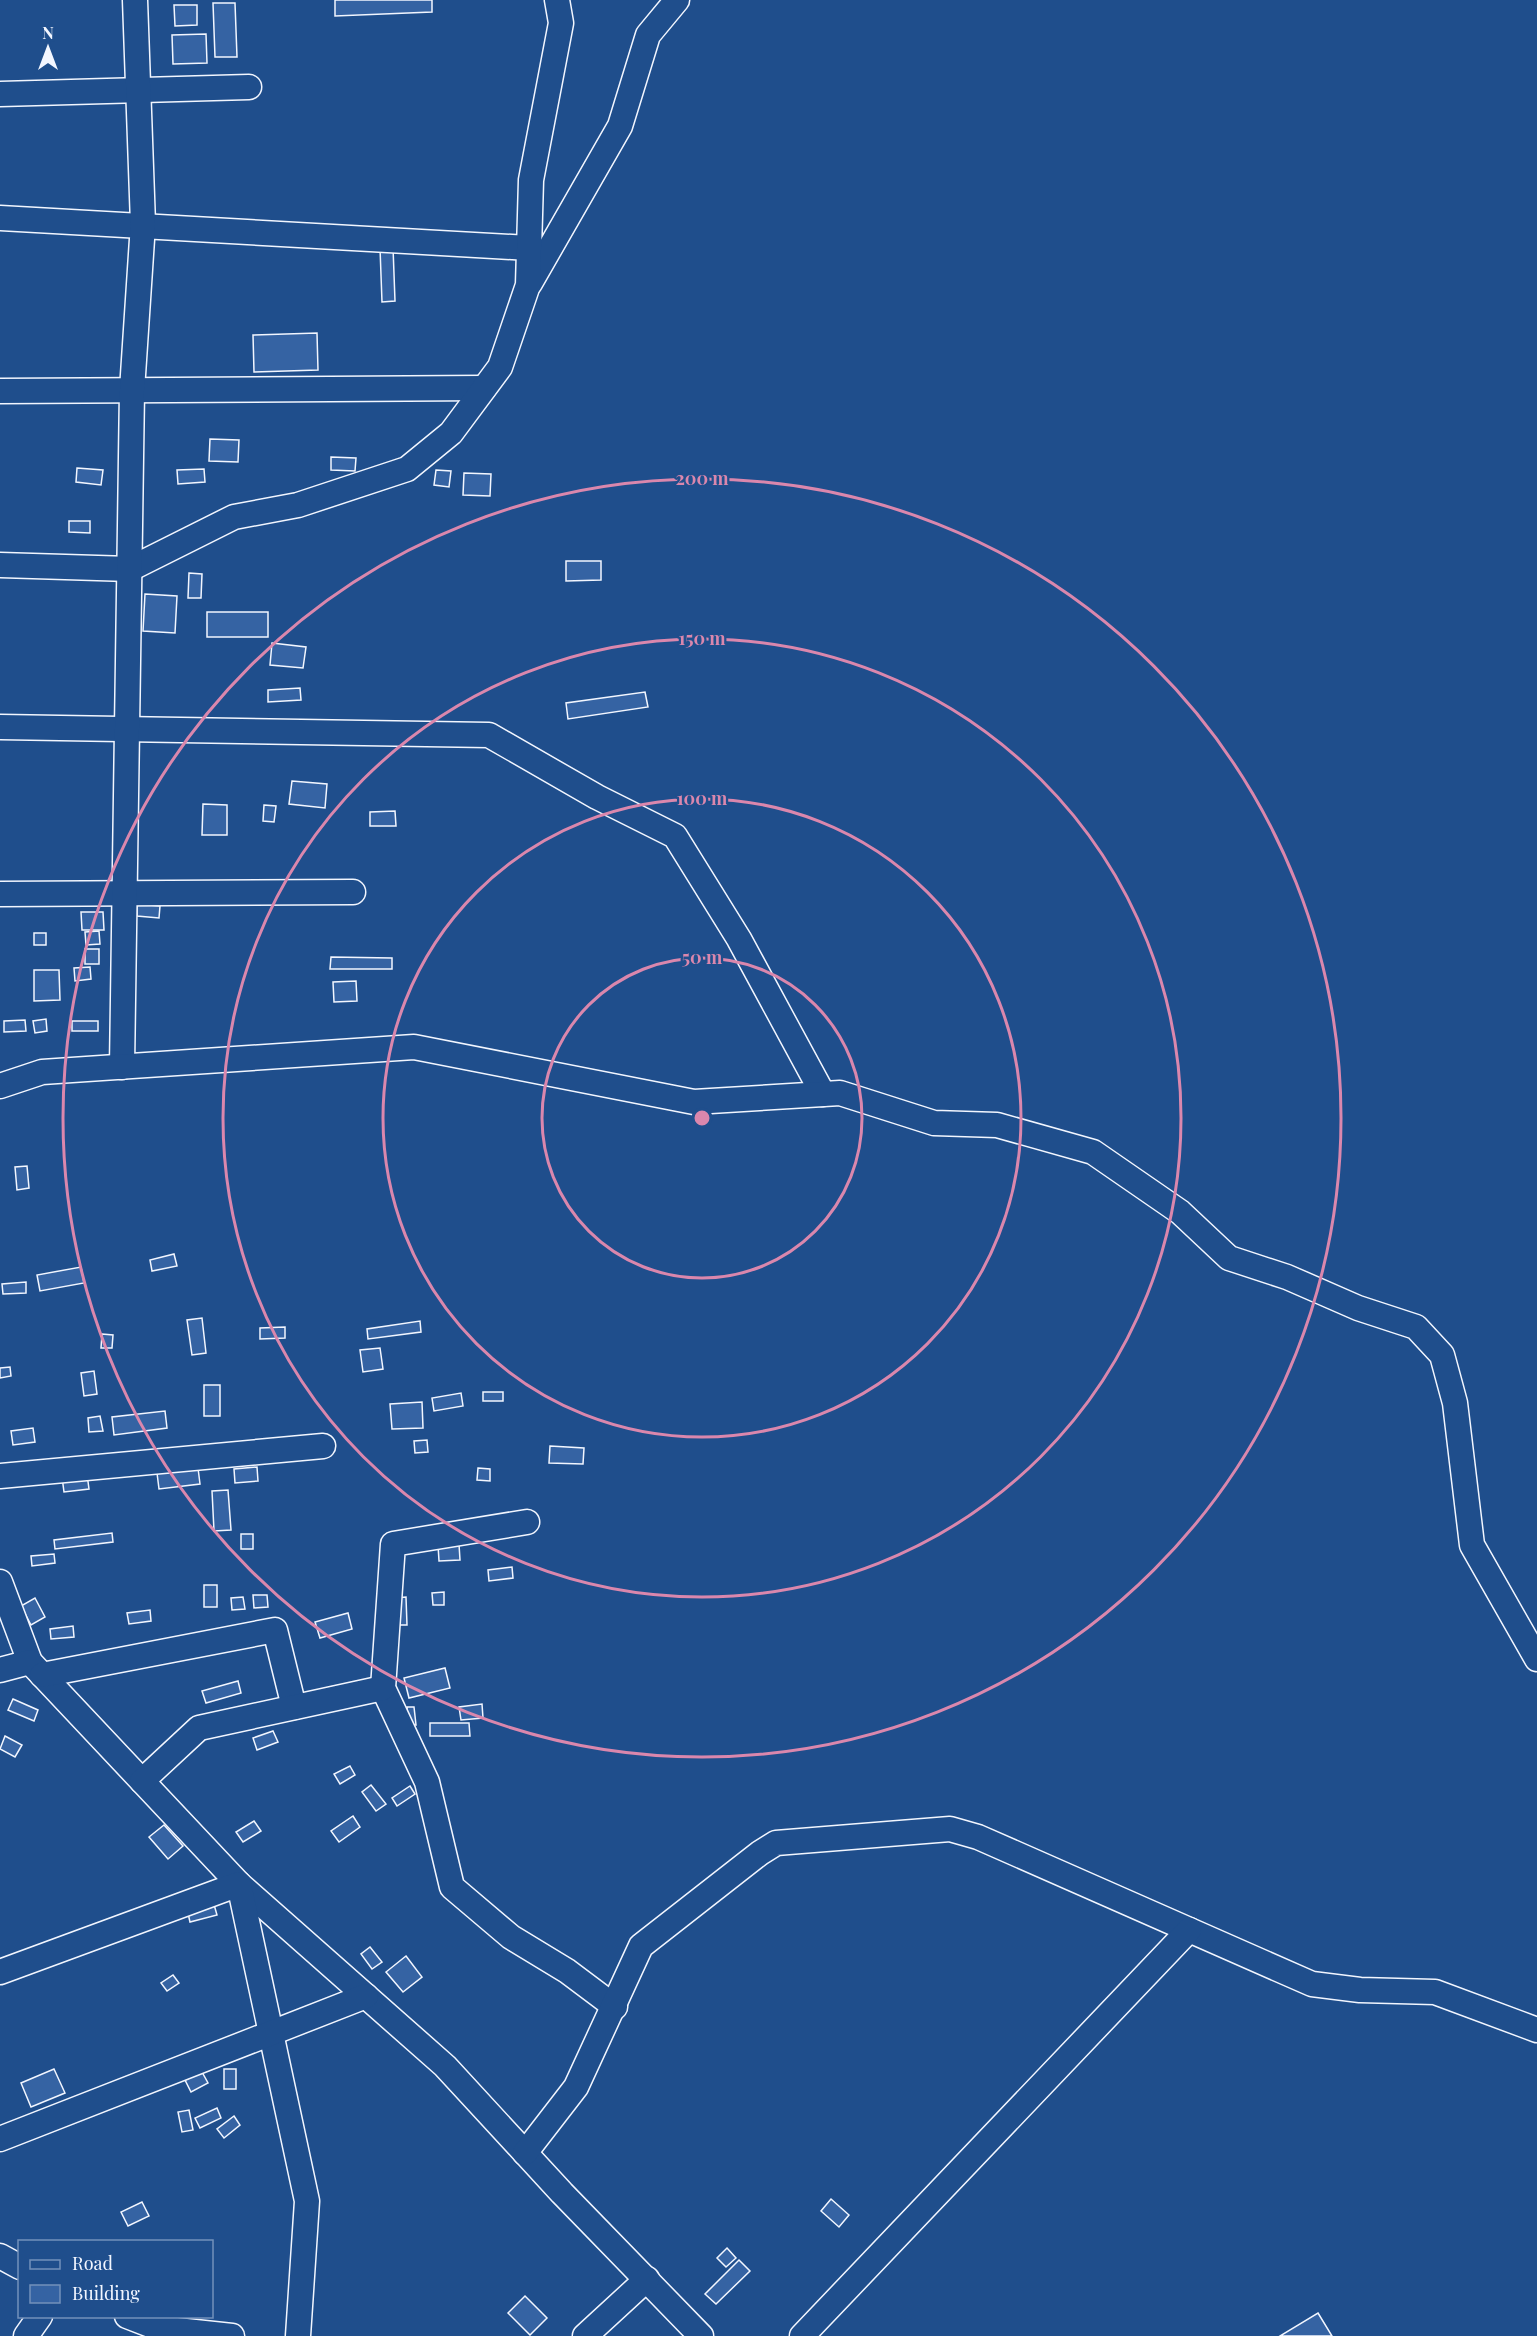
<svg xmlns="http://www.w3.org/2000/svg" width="1537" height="2336" font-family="'Playfair Display',serif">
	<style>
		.building { fill: #3563a3; stroke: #f2f6ff; stroke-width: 1.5 }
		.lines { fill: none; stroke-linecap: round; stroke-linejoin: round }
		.minor-casing { stroke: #f2f6ff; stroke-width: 27 }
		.minor { stroke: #1f4e8c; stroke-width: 24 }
		.ring { fill: none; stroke: #da87ad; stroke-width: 3 }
		.centre { fill: #da87ad; stroke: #1f4e8c; stroke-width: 3 }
		.ring-label { font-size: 18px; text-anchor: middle; font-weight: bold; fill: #da87ad; stroke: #1f4e8c; stroke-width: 4.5; stroke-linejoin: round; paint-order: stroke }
	</style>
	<rect width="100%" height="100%" fill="#1f4e8c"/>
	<g class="building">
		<polygon points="335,0 432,0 432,12 335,16"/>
		<polygon points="213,3 235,3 237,57 215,57"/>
		<polygon points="174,5 197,5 197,25 175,26"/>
		<polygon points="206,34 207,63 173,64 172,35"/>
		<polygon points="393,247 395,301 382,302 380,248"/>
		<polygon points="317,333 318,370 254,372 253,335"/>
		<polygon points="210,439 239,440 238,462 209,461"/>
		<polygon points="331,457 356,458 355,471 331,470"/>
		<polygon points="77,468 103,470 101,485 76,482"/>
		<polygon points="204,469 205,482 178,484 177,470"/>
		<polygon points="436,470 451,471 449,487 434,485"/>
		<polygon points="464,473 491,474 490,496 463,495"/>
		<polygon points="69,521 90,521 90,533 69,532"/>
		<polygon points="566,561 601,561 601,580 566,581"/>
		<polygon points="189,573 202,574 201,598 188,598"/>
		<polygon points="145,594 177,596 175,633 143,631"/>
		<rect x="207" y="612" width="61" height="25"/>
		<polygon points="272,643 306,647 303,668 270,665"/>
		<polygon points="300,688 301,700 268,702 268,690"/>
		<polygon points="645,692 648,707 568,719 566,703"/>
		<polygon points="292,781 327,784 325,808 289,804"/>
		<polygon points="203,804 227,805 227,835 202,835"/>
		<polygon points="264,805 276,806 274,822 263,821"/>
		<polygon points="395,811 396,826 370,826 370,812"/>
		<polygon points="137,904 160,906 159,918 137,916"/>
		<polygon points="81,912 103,912 104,930 82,930"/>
		<polygon points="99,931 100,944 86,945 85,932"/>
		<rect x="34" y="933" width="12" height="12"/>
		<rect x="85" y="949" width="14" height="15"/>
		<polygon points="331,957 392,958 392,969 330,969"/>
		<polygon points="90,967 91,979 75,981 74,968"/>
		<polygon points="34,970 59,970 60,1000 34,1001"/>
		<polygon points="356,981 357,1001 334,1002 333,982"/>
		<polygon points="46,1019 47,1031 35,1033 33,1021"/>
		<polygon points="25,1020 26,1031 4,1032 4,1021"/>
		<rect x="72" y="1021" width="26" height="10"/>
		<polygon points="27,1166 29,1188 17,1190 15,1167"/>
		<polygon points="174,1254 177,1266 152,1271 150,1260"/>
		<polygon points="81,1267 84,1283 40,1291 37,1275"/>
		<polygon points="26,1282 26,1293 3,1294 2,1284"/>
		<polygon points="202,1318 206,1353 192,1355 187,1320"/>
		<polygon points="420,1321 421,1332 368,1339 367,1329"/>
		<polygon points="285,1327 285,1338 260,1339 260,1328"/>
		<polygon points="102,1334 113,1335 112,1348 101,1348"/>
		<polygon points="380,1348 383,1369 363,1372 360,1350"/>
		<polygon points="10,1367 11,1376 0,1378 0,1368"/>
		<polygon points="94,1371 97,1394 84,1396 81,1373"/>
		<rect x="204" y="1385" width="16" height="31"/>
		<rect x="483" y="1392" width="20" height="9"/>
		<polygon points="461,1393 463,1406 434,1411 432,1398"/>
		<polygon points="422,1402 423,1428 392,1429 390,1404"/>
		<polygon points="165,1411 167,1428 114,1435 112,1417"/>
		<polygon points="100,1416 103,1431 89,1432 88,1418"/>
		<polygon points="33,1428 35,1442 13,1445 11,1431"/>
		<polygon points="427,1440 428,1452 415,1453 414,1441"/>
		<polygon points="550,1446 584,1448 583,1464 549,1463"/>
		<polygon points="257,1467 258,1481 235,1483 234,1469"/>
		<polygon points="198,1468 200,1484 159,1489 157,1473"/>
		<polygon points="478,1468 490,1469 490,1481 477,1480"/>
		<polygon points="87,1474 89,1489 64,1492 62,1477"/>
		<polygon points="228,1490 231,1530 214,1531 212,1491"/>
		<polygon points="112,1533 113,1542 55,1549 54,1540"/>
		<rect x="241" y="1534" width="12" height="15"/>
		<polygon points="459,1544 460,1560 439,1561 438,1545"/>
		<polygon points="54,1554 55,1563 32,1566 31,1556"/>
		<polygon points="512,1567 513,1578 489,1581 488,1570"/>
		<rect x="204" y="1585" width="13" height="22"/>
		<polygon points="444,1592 444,1605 433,1605 432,1593"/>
		<polygon points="253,1595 267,1595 268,1607 254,1608"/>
		<polygon points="243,1597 245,1609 232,1610 231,1598"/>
		<polygon points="406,1597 407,1625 396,1625 395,1598"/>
		<polygon points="35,1598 45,1617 31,1625 21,1606"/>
		<polygon points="150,1610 151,1621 129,1624 127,1613"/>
		<polygon points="348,1613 352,1629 320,1638 315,1622"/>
		<polygon points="73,1626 74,1637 51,1639 50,1629"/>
		<polygon points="445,1668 450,1688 409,1698 404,1678"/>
		<polygon points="238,1681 241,1693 206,1703 202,1691"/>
		<polygon points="13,1699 38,1710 34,1721 8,1710"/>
		<polygon points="482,1704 483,1718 461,1720 459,1707"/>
		<polygon points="407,1707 414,1707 416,1725 408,1725"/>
		<polygon points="430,1723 469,1723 470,1736 430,1736"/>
		<polygon points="273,1731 278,1742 257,1750 253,1738"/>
		<polygon points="5,1736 22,1745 15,1757 0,1749"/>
		<polygon points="350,1766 355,1775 340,1784 334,1774"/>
		<polygon points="371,1785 386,1804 376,1811 362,1792"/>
		<polygon points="410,1786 415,1794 397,1806 392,1798"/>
		<polygon points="353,1816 360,1827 339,1842 331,1831"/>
		<polygon points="254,1821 261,1831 243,1842 236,1832"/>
		<polygon points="164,1825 183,1846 168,1859 149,1837"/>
		<polygon points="213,1901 217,1915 190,1922 187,1909"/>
		<polygon points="370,1947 382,1962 372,1969 361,1954"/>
		<polygon points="406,1956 422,1977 403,1992 386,1972"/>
		<polygon points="173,1975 179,1983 167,1991 161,1983"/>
		<polygon points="54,2069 65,2093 31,2107 21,2083"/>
		<rect x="224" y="2069" width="12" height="20"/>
		<polygon points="202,2072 208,2083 191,2092 185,2080"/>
		<polygon points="217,2108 221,2118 200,2128 195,2118"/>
		<polygon points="189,2110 193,2130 182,2132 178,2112"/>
		<polygon points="234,2116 240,2125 224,2138 217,2129"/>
		<polygon points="831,2199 849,2215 839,2227 821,2211"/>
		<polygon points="142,2202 149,2216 128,2226 121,2212"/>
		<polygon points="727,2248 736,2258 726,2267 717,2258"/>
		<polygon points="739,2260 750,2271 716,2304 705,2294"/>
		<polygon points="525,2296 547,2318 530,2335 508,2313"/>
		<polygon points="1318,2313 1332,2336 1280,2336"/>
	</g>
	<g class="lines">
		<defs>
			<g id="minor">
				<polyline points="0,94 249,87"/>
				<polyline points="0,218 529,248"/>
				<polyline points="530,283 620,126 648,35 677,0"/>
				<polyline points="0,391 484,388"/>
				<polyline points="0,565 130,569 234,517 298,505 407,469 451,433 500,367 528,285 531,180 561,23 557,0"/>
				<polyline points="0,727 489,735 597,797 675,836 739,939 823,1094"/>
				<polyline points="0,894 353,892"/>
				<polyline points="122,1067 132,390 143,224 135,0"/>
				<polyline points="0,1086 42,1072 414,1047 694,1102 840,1093 934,1123 997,1125 1093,1152 1180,1212 1229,1258 1287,1277 1358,1308 1416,1327 1442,1355 1455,1403 1472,1545 1537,1659"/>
				<polyline points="0,1476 323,1446"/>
				<polyline points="527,1522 393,1544 383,1688 427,1782 452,1887 511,1937 567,1971 615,2007"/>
				<polyline points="0,1582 30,1662 239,1884 445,2066 562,2193 701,2336"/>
				<polyline points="0,1670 30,1662"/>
				<polyline points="42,1675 275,1630 294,1707"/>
				<polyline points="142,1781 199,1728 383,1688"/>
				<polyline points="0,1972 239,1884 307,2201 298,2336"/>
				<polyline points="0,2139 366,1996"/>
				<polyline points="525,2153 576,2087 641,1946 760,1853 776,1843 950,1829 978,1837 1312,1984 1360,1990 1435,1992 1537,2030"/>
				<polyline points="0,2256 20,2267"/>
				<polyline points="127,2316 158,2328 232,2336"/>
				<polyline points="26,2336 40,2316"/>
				<polyline points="585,2336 647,2279"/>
				<polyline points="802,2336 1189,1930"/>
			</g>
		</defs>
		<use href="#minor" class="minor-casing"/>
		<use href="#minor" class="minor"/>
	</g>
	<g class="ring">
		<circle cx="702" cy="1118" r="160"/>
		<circle cx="702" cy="1118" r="319"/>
		<circle cx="702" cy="1118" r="479"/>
		<circle cx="702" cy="1118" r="639"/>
	</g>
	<circle cx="702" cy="1118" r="9" class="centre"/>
	<g class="ring-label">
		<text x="702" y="485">200 m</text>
		<text x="702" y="645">150 m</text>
		<text x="702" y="805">100 m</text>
		<text x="702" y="964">50 m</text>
	</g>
	<rect x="18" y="2240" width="195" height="78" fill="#1f4e8c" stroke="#7391ba" stroke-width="1.5"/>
	<rect x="30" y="2260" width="30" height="9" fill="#1f4e8c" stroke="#7391ba" stroke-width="1.5"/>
	<text x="72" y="2270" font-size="18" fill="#f2f6ff">Road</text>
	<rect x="30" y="2285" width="30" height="18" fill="#3563a3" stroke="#7391ba" stroke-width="1.5"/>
	<text x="72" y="2300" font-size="18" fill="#f2f6ff">Building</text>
	<g transform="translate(48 48)" stroke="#1f4e8c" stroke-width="4.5" paint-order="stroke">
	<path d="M0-4.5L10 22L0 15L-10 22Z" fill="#f2f6ff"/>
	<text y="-9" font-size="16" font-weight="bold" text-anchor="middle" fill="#f2f6ff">N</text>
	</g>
</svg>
